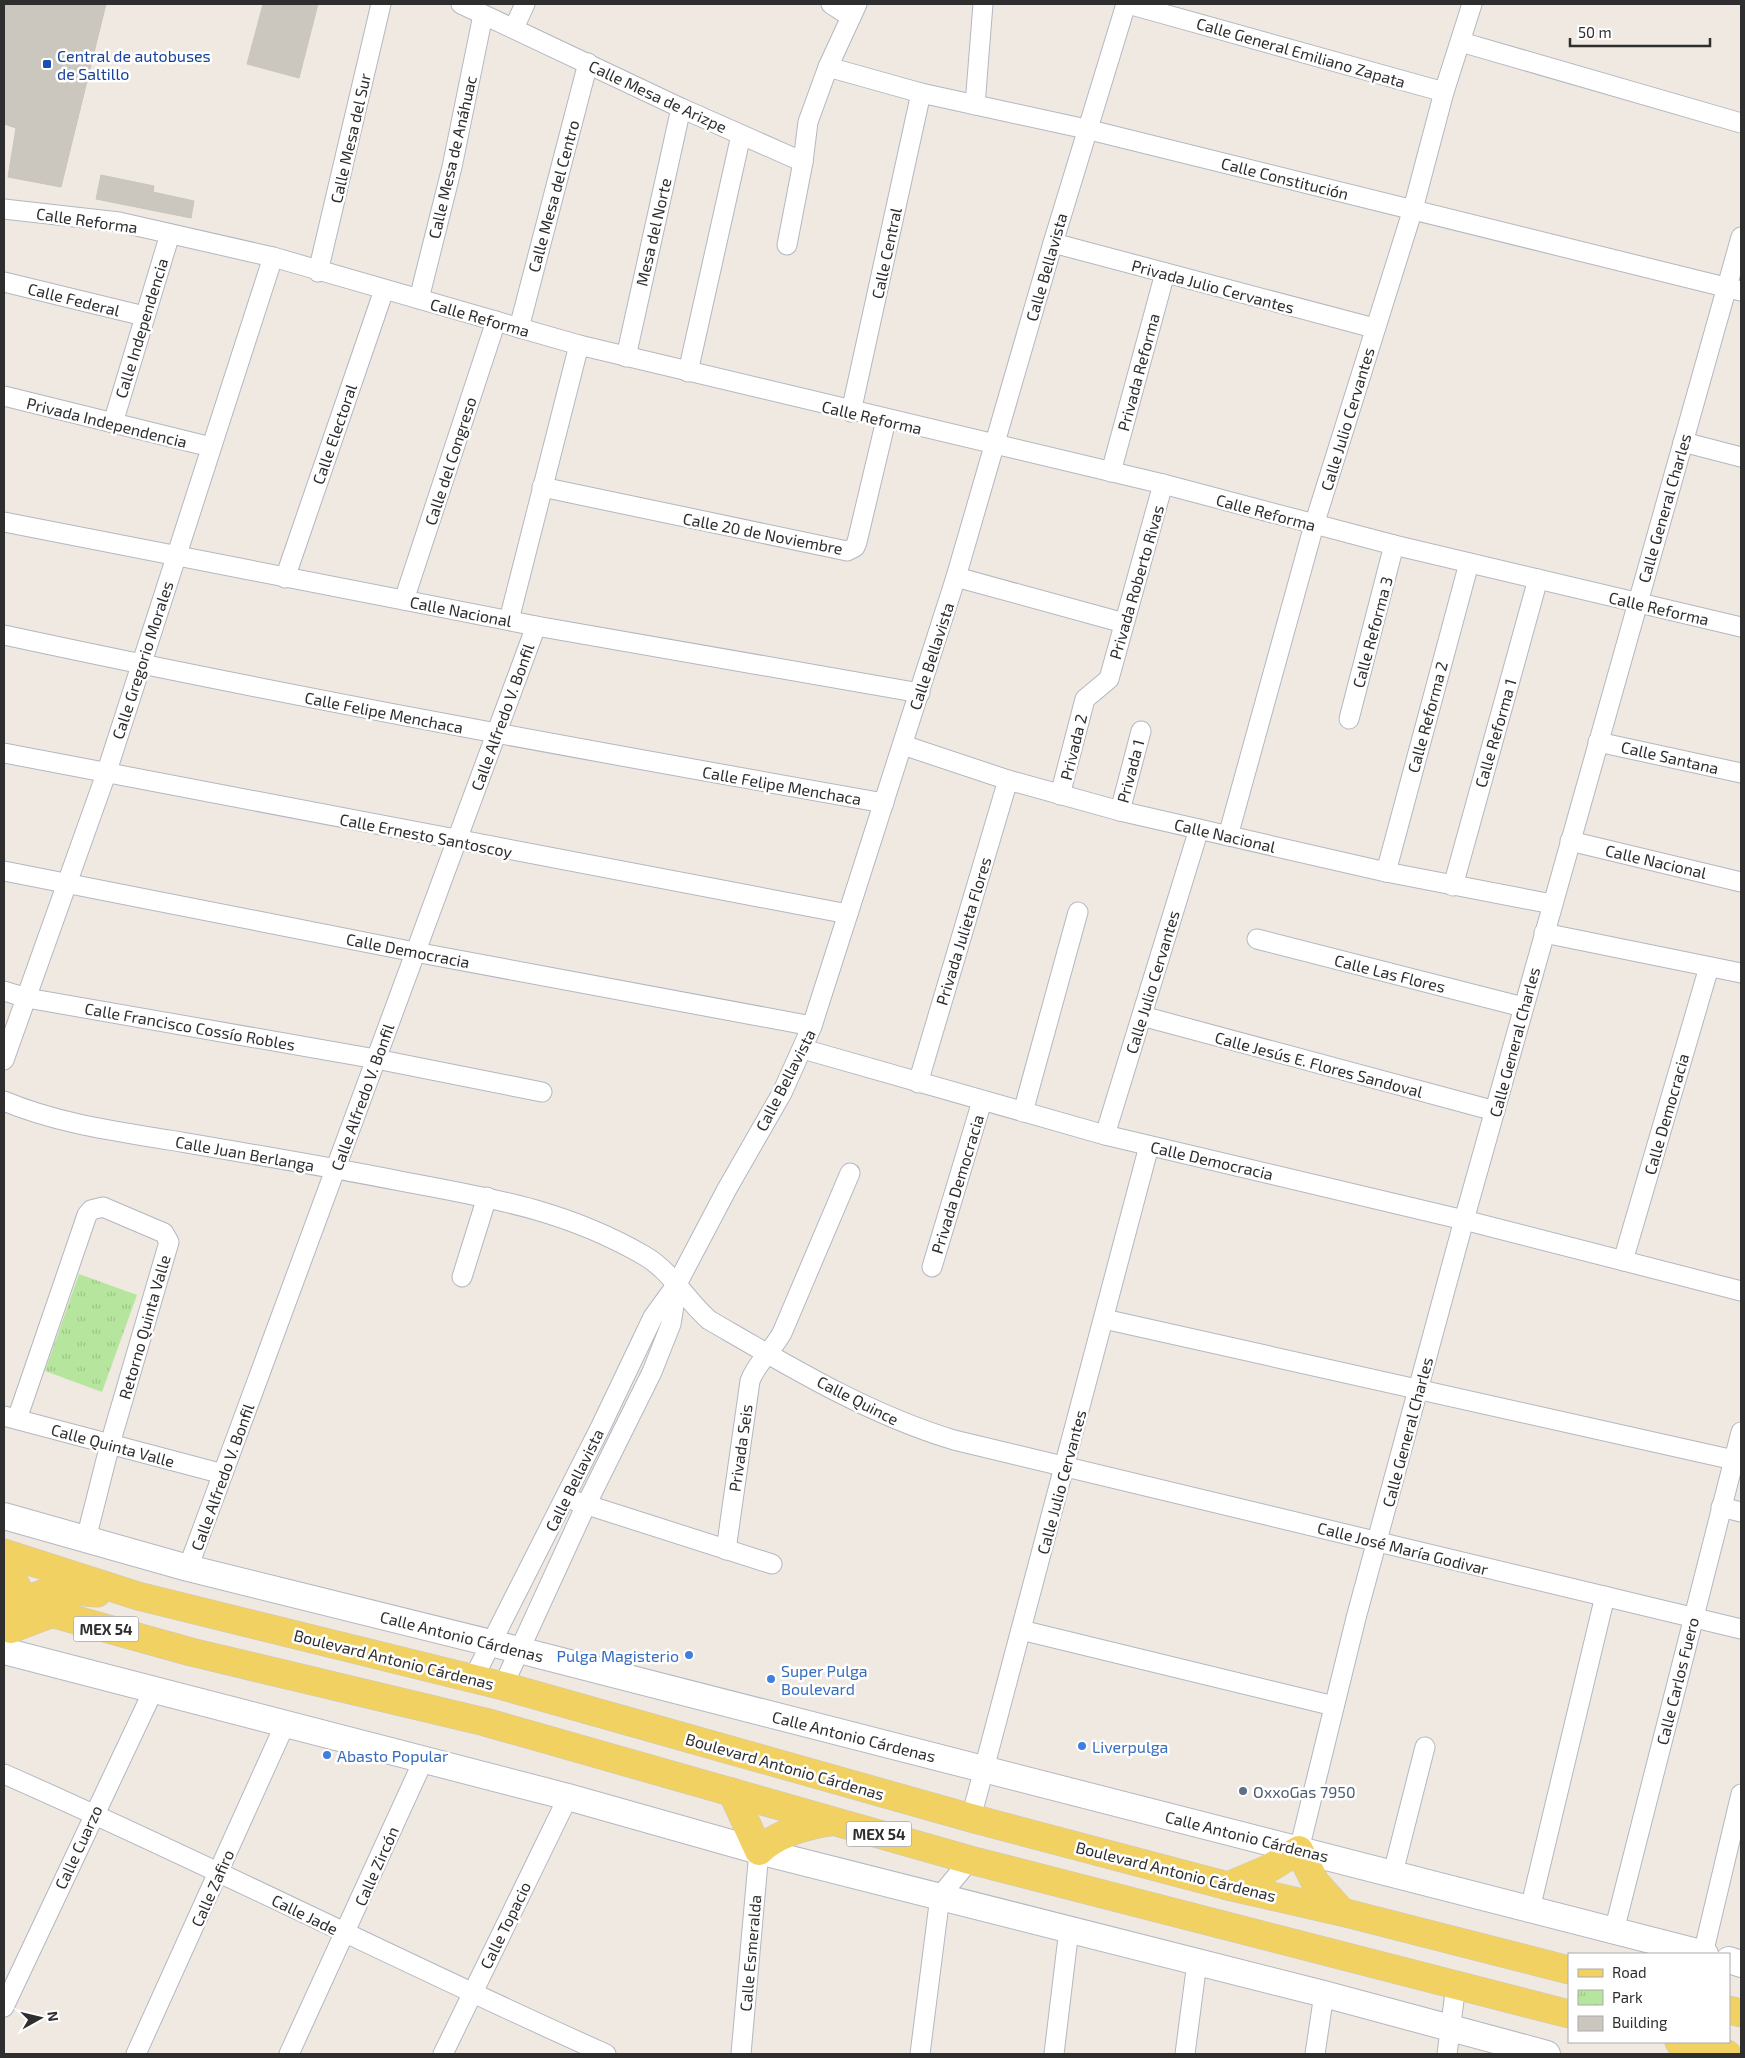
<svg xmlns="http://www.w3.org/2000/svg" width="1745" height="2058" font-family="'Exo 2',sans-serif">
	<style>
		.park { fill: url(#park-tufts) }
		.building { fill: #cbc7bf; stroke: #cbc5ba }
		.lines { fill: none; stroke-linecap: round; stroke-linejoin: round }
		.street-casing { stroke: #b4b7c1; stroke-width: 21 }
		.secondary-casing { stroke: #b4b7c1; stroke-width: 28 }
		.primary-casing { stroke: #c9c9c9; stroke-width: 29 }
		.street { stroke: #fff; stroke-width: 19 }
		.secondary { stroke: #fff; stroke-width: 26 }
		.primary { stroke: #f2d163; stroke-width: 28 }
		.transit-dot { fill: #1a4fb4; stroke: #fff; stroke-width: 2 }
		.shop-dot { fill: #3f7fe0; stroke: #fff; stroke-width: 2 }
		.service-dot { fill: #5c6f8a; stroke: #fff; stroke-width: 2 }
		.labels { text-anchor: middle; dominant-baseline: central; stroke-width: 5; stroke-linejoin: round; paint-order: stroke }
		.shield { fill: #fff; stroke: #6d6d6d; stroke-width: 1 }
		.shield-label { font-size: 15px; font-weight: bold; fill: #2e2e2e }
		.street-label { font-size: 16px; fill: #2e2e2e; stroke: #fff }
		.transit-label { font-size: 16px; fill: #164399; stroke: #fff; text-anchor: start }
		.shop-label { font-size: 16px; fill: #366cbe; stroke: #fff; text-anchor: start }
		.service-label { font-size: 16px; fill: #4e5e75; stroke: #fff; text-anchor: start }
	</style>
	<defs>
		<pattern id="park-tufts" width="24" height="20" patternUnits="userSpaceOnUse" patternTransform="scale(1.25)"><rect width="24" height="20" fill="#b6e59e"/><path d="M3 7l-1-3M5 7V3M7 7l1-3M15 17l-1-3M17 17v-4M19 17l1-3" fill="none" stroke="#9dc588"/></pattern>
	</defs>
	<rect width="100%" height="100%" fill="#efe9e1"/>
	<polygon class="park" points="79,1274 137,1295 102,1392 45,1371"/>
	<g class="building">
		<polygon points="4,4 106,4 61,187 8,177 16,128 4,124"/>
		<polygon points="263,4 318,4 299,78 247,64"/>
		<polygon points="101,175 154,186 153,192 194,201 191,218 96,199"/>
	</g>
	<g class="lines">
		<defs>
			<g id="street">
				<polyline points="461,4 681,108 803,162"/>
				<polyline points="831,4 851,17"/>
				<polyline points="1128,4 1444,92"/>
				<polyline points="514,28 525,4"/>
				<polyline points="1461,42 1741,123"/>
				<polyline points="828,67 921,93 1086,129 1741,291"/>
				<polyline points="975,105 983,4"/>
				<polyline points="4,209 119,222 273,257 579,345 1163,484 1394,545 1741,627"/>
				<polyline points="1053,243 1374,328"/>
				<polyline points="787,245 803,162 808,122 828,67 857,4"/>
				<polyline points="318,272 381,4"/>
				<polyline points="4,282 144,316"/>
				<polyline points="419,299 452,167 483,15"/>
				<polyline points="519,328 588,63"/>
				<polyline points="626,357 681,108"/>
				<polyline points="688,372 741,135"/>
				<polyline points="4,396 211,447"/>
				<polyline points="851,412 921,93"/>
				<polyline points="113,423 170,234"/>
				<polyline points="1683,442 1741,457"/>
				<polyline points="1111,472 1165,273"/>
				<polyline points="542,487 847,551 855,547 857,542 886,420"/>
				<polyline points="4,522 536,626 920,693"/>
				<polyline points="956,577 1124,623"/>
				<polyline points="285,578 384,290"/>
				<polyline points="404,600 496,321"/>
				<polyline points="509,620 579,345"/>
				<path d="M4 635C296 698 590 751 884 803"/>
				<polyline points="1349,719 1394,545"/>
				<polyline points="1598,742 1741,773"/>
				<polyline points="903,745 1008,780 1120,811 1386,872 1552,904"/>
				<polyline points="4,753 848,914"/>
				<polyline points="1060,795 1085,699 1109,679 1163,484"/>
				<polyline points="1120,811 1141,731"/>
				<polyline points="1228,836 1314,525 1413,209 1444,92 1472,4"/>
				<polyline points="1570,841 1741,882"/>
				<polyline points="4,871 415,952 812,1026"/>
				<polyline points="1386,872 1469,563"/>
				<polyline points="1453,886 1538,579"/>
				<polyline points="1544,933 1741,973"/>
				<polyline points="1257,939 1523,1007"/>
				<polyline points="4,991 27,998 376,1059 542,1092"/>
				<polyline points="1142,1016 1495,1111"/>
				<polyline points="803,1049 1105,1135 1464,1220 1741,1291"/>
				<polyline points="4,1060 106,774 273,257"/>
				<polyline points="918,1083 1008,780"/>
				<path d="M4 1101C56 1123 114 1131 169 1140 246 1153 324 1166 400 1181 490 1198 564 1209 645 1256 672 1272 686 1300 709 1320 787 1365 867 1414 954 1440L1741 1629"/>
				<polyline points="1023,1112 1078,912"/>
				<polyline points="1105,1135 1199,829"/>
				<polyline points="1623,1261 1709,967"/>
				<polyline points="932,1267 982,1101"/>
				<polyline points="462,1277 487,1197"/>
				<polyline points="1104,1319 1734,1460"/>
				<polyline points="4,1416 223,1474"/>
				<polyline points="17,1419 87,1215 91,1210 103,1207 164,1233 169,1242 110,1444 86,1539"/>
				<polyline points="575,1501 772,1564"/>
				<polyline points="1721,1507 1741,1512"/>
				<path d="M726 1550 750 1381C757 1362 772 1351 782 1333L850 1173"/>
				<polyline points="188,1568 536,626"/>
				<polyline points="1021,1630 1334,1706"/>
				<polyline points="473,1679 600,1428 653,1317 677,1284 727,1189 782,1093 812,1026 956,577 1053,243 1126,4"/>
				<polyline points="503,1686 586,1505 652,1372 671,1324 677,1287"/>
				<path d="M4 1774C207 1863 404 1964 606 2054"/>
				<polyline points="971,1818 1149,1146"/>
				<polyline points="1299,1850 1356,1618 1464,1220 1741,237"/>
				<polyline points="1393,1873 1425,1747"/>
				<polyline points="1530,1909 1605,1596"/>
				<polyline points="1614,1931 1741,1432"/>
				<polyline points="1703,1954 1741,1794"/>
				<polyline points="4,2007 154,1689"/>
				<polyline points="136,2054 286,1722"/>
				<polyline points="289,2054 424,1759"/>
				<polyline points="443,2054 568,1797"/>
				<polyline points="741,2054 759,1851"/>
				<polyline points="920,2054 940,1896 970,1860"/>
				<polyline points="1054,2054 1069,1929"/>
				<polyline points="1185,2054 1197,1962"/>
				<polyline points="1315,2054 1324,1994"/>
				<polyline points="1447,2054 1456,1985"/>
			</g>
			<g id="secondary">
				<polyline points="4,1516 188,1568 519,1650 1705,1954"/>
				<polyline points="4,1651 568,1797 759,1851 1324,1994 1547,2054"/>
				<polyline points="1729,1960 1741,1964"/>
			</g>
			<g id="primary">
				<polyline points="4,1553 138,1596 503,1686 971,1818 1228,1886 1342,1912 1569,1970"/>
				<polyline points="4,1562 19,1591 22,1604"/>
				<polyline points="4,1600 191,1652 485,1722 970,1860 1569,2014"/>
				<path d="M22 1604C46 1587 68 1591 97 1593"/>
				<polyline points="4,1618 11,1629 53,1613"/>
				<path d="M732 1792 759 1851C778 1833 804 1826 830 1822"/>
				<polyline points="1228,1886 1268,1869 1299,1850 1315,1882 1342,1912"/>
				<polyline points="1729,2010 1741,2013"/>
				<polyline points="1679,2042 1727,2054"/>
			</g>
		</defs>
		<use href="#street" class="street-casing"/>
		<use href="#secondary" class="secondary-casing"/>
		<use href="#primary" class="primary-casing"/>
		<use href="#street" class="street"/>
		<use href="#secondary" class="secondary"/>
		<use href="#primary" class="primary"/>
	</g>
	<rect class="transit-dot" x="42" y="59" width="10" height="10" rx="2.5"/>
	<g class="shop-dot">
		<circle cx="689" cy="1655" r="5"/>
		<circle cx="771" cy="1679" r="5"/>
		<circle cx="1082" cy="1746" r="5"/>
		<circle cx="327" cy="1755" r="5"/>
	</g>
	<circle class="service-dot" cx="1243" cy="1791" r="5"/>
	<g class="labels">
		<g class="shield">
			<rect x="73.5" y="1616.5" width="65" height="25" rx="4"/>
			<rect x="846.5" y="1821.5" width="65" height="25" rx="4"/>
		</g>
		<g class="shield-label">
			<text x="106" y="1629">MEX 54</text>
			<text x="879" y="1834">MEX 54</text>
		</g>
		<g class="street-label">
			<text transform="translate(1301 52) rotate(16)">Calle General Emiliano Zapata</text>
			<text transform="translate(658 96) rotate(25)">Calle Mesa de Arizpe</text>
			<text transform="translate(350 138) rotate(-77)">Calle Mesa del Sur</text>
			<text transform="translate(452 157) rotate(-77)">Calle Mesa de Anáhuac</text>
			<text transform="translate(1285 178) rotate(14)">Calle Constitución</text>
			<text transform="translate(553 196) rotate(-75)">Calle Mesa del Centro</text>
			<text transform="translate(87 220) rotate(8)">Calle Reforma</text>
			<text transform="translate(653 232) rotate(-77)">Mesa del Norte</text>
			<text transform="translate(886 253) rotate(-78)">Calle Central</text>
			<text transform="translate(1046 267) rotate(-74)">Calle Bellavista</text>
			<text transform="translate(1213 286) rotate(15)">Privada Julio Cervantes</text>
			<text transform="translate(74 299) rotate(14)">Calle Federal</text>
			<text transform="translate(480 317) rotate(16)">Calle Reforma</text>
			<text transform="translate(141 328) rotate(-73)">Calle Independencia</text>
			<text transform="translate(1138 372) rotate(-75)">Privada Reforma</text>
			<text transform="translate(872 417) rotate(13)">Calle Reforma</text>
			<text transform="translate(1347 419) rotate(-73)">Calle Julio Cervantes</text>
			<text transform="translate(107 422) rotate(14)">Privada Independencia</text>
			<text transform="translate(334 434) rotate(-71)">Calle Electoral</text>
			<text transform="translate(450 461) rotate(-72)">Calle del Congreso</text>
			<text transform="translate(1664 508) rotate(-74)">Calle General Charles</text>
			<text transform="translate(1266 512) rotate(15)">Calle Reforma</text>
			<text transform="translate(763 533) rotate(11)">Calle 20 de Noviembre</text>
			<text transform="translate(1136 582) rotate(-74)">Privada Roberto Rivas</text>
			<text transform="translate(1659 608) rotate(13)">Calle Reforma</text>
			<text transform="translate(461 611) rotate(11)">Calle Nacional</text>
			<text transform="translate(1372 632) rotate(-75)">Calle Reforma 3</text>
			<text transform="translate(931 656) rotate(-72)">Calle Bellavista</text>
			<text transform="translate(142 660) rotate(-72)">Calle Gregorio Morales</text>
			<text transform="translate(384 712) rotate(11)">Calle Felipe Menchaca</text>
			<text transform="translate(502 717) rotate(-70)">Calle Alfredo V. Bonfil</text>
			<text transform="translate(1427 717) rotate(-75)">Calle Reforma 2</text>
			<text transform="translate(1495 733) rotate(-74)">Calle Reforma 1</text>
			<text transform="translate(1073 747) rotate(-76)">Privada 2</text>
			<text transform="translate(1670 757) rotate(13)">Calle Santana</text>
			<text transform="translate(1130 771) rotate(-75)">Privada 1</text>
			<text transform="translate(782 785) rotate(10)">Calle Felipe Menchaca</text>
			<text transform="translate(426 835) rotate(11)">Calle Ernesto Santoscoy</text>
			<text transform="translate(1225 835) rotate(13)">Calle Nacional</text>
			<text transform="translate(1656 861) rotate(13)">Calle Nacional</text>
			<text transform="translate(963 931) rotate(-73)">Privada Julieta Flores</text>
			<text transform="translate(408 950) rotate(11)">Calle Democracia</text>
			<text transform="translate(1390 973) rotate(14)">Calle Las Flores</text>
			<text transform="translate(1152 982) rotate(-73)">Calle Julio Cervantes</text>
			<text transform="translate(190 1026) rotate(10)">Calle Francisco Cossío Robles</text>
			<text transform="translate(1514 1042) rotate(-75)">Calle General Charles</text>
			<text transform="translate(1319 1064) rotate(15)">Calle Jesús E. Flores Sandoval</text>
			<text transform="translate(785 1080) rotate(-63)">Calle Bellavista</text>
			<text transform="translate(362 1097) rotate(-70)">Calle Alfredo V. Bonfil</text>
			<text transform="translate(1666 1114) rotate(-74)">Calle Democracia</text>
			<text transform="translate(245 1153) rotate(10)">Calle Juan Berlanga</text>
			<text transform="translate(1212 1160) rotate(13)">Calle Democracia</text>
			<text transform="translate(957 1184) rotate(-73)">Privada Democracia</text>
			<text transform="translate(144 1327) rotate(-74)">Retorno Quinta Valle</text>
			<text transform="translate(858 1400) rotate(27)">Calle Quince</text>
			<text transform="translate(1407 1432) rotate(-75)">Calle General Charles</text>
			<text transform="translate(113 1445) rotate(15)">Calle Quinta Valle</text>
			<text transform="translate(740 1448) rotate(-82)">Privada Seis</text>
			<text transform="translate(222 1477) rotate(-70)">Calle Alfredo V. Bonfil</text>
			<text transform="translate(574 1480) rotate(-64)">Calle Bellavista</text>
			<text transform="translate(1061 1482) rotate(-75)">Calle Julio Cervantes</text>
			<text transform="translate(1403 1548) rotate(14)">Calle José María Godivar</text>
			<text transform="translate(462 1636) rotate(14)">Calle Antonio Cárdenas</text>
			<text transform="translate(394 1659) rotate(14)">Boulevard Antonio Cárdenas</text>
			<text transform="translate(1677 1681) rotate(-76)">Calle Carlos Fuero</text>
			<text transform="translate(854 1736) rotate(14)">Calle Antonio Cárdenas</text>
			<text transform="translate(785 1766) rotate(16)">Boulevard Antonio Cárdenas</text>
			<text transform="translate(1247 1836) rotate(14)">Calle Antonio Cárdenas</text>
			<text transform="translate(78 1847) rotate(-65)">Calle Cuarzo</text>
			<text transform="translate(376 1866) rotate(-66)">Calle Zircón</text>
			<text transform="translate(1176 1871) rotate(14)">Boulevard Antonio Cárdenas</text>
			<text transform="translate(212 1888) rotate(-66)">Calle Zafiro</text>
			<text transform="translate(305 1914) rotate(26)">Calle Jade</text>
			<text transform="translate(505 1925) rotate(-64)">Calle Topacio</text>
			<text transform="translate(750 1953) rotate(-85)">Calle Esmeralda</text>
		</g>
		<g class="transit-label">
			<text x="57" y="55">Central de autobuses<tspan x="57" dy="18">de Saltillo</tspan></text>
		</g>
		<g class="shop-label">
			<text x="679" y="1655" text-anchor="end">Pulga Magisterio</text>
			<text x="781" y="1670">Super Pulga<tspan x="781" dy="18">Boulevard</tspan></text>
			<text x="1092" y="1746">Liverpulga</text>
			<text x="337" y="1755">Abasto Popular</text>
		</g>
		<g class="service-label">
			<text x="1253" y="1791">OxxoGas 7950</text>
		</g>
	</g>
	<rect width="1745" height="2058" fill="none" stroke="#2e2e2e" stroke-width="10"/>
	<rect x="1568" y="1953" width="162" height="90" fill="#ffffff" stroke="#ababab"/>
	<rect x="1578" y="1969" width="25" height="8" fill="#f2d163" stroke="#ababab"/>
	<text x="1612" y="1978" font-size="15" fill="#2e2e2e">Road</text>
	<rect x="1578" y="1990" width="25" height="15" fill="url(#park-tufts)" stroke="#ababab"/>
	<text x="1612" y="2003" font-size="15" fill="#2e2e2e">Park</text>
	<rect x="1578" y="2016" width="25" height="15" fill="#cbc7bf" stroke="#ababab"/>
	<text x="1612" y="2028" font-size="15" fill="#2e2e2e">Building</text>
	<g transform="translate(40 2018) rotate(82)" stroke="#ffffff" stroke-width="4" paint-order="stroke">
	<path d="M0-4L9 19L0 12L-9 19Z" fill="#2e2e2e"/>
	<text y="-8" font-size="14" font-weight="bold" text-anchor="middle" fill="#2e2e2e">N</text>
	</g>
	<path d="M1570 38v8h140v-8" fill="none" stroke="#2e2e2e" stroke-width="2.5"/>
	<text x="1578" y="38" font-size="15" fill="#2e2e2e" stroke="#ffffff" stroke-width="4" paint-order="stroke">50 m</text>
</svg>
